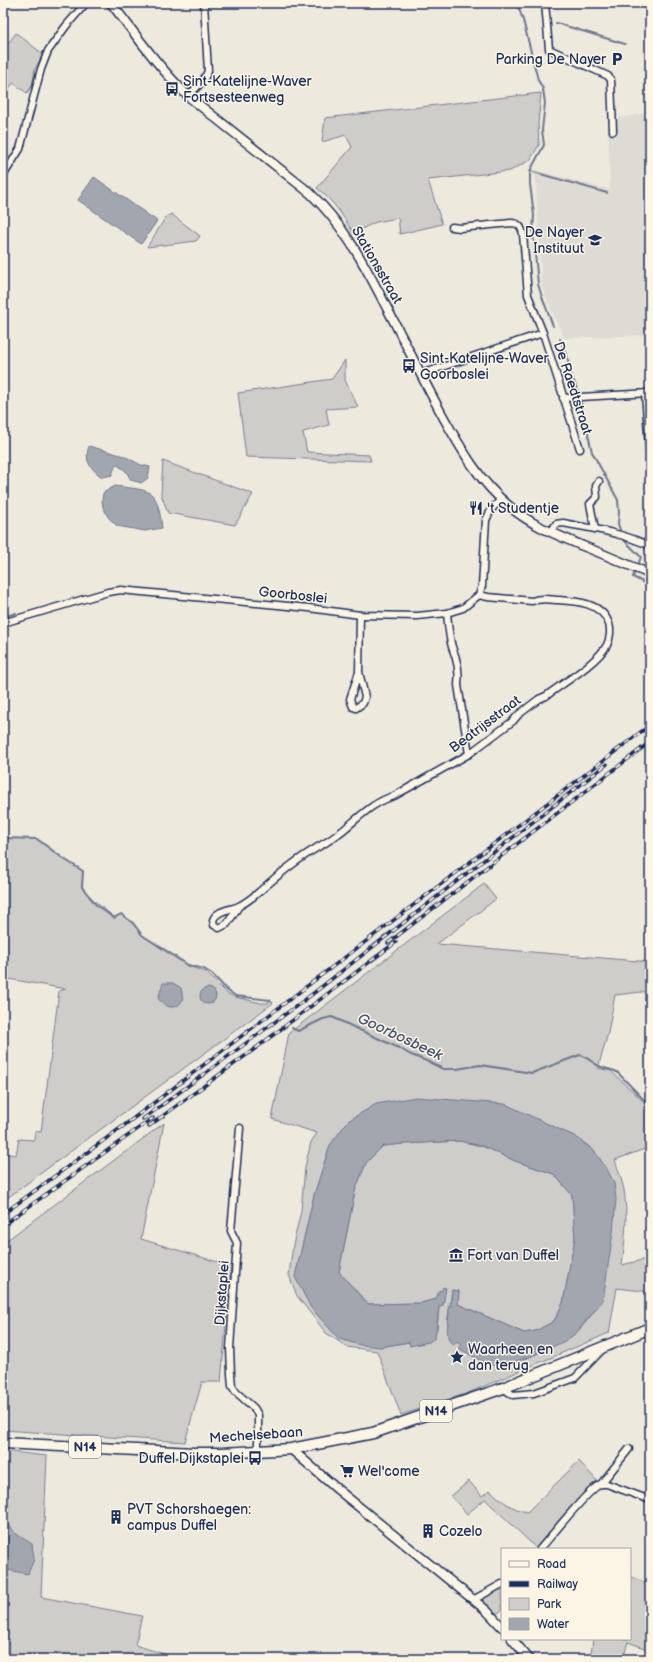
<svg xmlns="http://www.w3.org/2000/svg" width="653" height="1662" font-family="'Balsamiq Sans',sans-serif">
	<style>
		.built { fill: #dedbd4 }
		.green { fill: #cfcdca; stroke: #757e94; fill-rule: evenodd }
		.water { fill: #a2a7af; stroke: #6c778f }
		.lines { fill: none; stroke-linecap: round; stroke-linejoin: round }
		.stream { stroke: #6c778f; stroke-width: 2 }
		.minor-casing { stroke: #1b2f5e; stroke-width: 9 }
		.tertiary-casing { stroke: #1b2f5e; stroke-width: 11 }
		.primary-casing { stroke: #1b2f5e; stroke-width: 13 }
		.minor { stroke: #fcf5e5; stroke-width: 6 }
		.tertiary { stroke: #fcf5e5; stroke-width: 8 }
		.primary { stroke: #fcf5e5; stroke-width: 10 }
		.rail-casing { stroke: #1b2f5e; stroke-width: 3.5 }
		.rail { stroke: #fcf5e5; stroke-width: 2; stroke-dasharray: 6; stroke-linecap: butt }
		.labels { text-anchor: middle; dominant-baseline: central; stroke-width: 3; stroke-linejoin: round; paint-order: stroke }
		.shield { fill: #fcf5e5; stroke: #5e6a86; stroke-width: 1 }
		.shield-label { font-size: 13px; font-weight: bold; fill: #1b2f5e }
		.poi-label { font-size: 14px; fill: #1b2f5e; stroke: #fcf5e5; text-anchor: start }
		.street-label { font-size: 14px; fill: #1b2f5e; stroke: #fcf5e5 }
		.water-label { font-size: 15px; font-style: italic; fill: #445376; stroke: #fcf5e5 }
	</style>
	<rect width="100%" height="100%" fill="#eee9dd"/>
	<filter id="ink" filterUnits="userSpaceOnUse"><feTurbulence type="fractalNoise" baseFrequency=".025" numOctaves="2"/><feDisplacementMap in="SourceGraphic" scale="8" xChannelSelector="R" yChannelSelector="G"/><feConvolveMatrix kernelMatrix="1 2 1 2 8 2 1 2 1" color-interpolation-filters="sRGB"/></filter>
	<g filter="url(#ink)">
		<polygon class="built" points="650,112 650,335 564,338 542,289 535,170 610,190 608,127 619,118"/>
		<g class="green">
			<polygon points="16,33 43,54 35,69 32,86 27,93 13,83 3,97 3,50"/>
			<path d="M541 93 538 124 539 145 530 160 510 171 428 180 442 224 400 234 398 218 376 222 353 233C344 216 332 200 317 188L352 147 346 135 322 142 325 118Z"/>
			<polygon points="171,214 200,236 196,241 147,247 166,217"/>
			<polygon points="345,360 345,380 358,407 326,409 329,425 303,432 307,452 369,455 371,461 246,457 238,393 332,379"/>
			<polygon points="163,461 253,494 235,525 168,513 161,494"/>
			<polygon points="3,838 37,839 64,859 83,871 82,888 98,904 114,917 121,914 133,924 142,935 187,966 206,972 228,994 235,997 261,1003 268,1003 270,1000 273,1003 3,1201 3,1153 16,1155 19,1139 34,1140 35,1131 41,1132 59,991 66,989 3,978"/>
			<path d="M484 884 496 899 437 944 650 962V991L615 995 608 1033 598 1068 611 1071 643 1101 650 1118V1147L615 1160C618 1170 622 1180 624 1190 628 1214 625 1240 622 1265L650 1258V1292L617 1288 609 1333 468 1393 401 1415 377 1351 347 1347 326 1333 297 1296 289 1275 293 1245 301 1211 305 1167 311 1142 317 1133 272 1119 289 1033ZM538 1120 576 1137 595 1151 603 1300 586 1322 577 1332 567 1339 530 1357 501 1367 459 1348 461 1344 457 1341 447 1323 452 1290 459 1291 458 1304 524 1333 536 1331 554 1321 563 1303 575 1238 572 1195 554 1174 515 1161 482 1146 459 1141 403 1144 383 1146 366 1163 355 1191 339 1272 368 1304 421 1303 436 1299 442 1291 443 1305 439 1307 437 1330 410 1346 409 1342 380 1347 295 1277 314 1195 330 1145Z"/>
			<polygon points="164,1123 141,1239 231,1266 221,1382 202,1382 185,1442 3,1430 3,1243"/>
			<polygon points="3,1451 47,1456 41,1597 142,1616 135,1645 180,1659 3,1659"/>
			<path d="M579 1461 597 1481 537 1549 485 1499 467 1514 451 1496 469 1481 482 1496 490 1490C501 1501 512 1509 527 1512Z"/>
			<polygon points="630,1576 650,1585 650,1650 628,1642 623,1659 606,1659 591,1654 593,1639 630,1639"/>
			<polygon points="502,1586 502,1610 495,1615 481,1598"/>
		</g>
		<g class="water">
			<polygon points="94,177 157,221 141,244 78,200"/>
			<path d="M89 446 124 456 141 465 150 467 148 478 141 483 131 480 126 471 116 464 112 475 102 477C90 468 84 461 89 446Z"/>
			<path d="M115 486C152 491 157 487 162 528L145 531 117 526 108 517 103 507 102 501 103 493Z"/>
			<path d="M163 983H173L181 988 183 1000C176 1011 166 1008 158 999Z"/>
			<circle cx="208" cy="996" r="8"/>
			<path d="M416 1097 505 1104 576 1137 594 1151 606 1167 614 1183 616 1199 613 1232 603 1300 577 1332 567 1340 548 1349 501 1367 485 1363 458 1348 461 1344 457 1341 454 1345C441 1338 452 1317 448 1306H451L452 1290 459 1291 458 1304 524 1333 536 1331 554 1321 563 1303 575 1238 572 1195 554 1174 515 1161 482 1146 459 1141 403 1144 383 1146 366 1163 355 1191 339 1272 368 1304 421 1303 436 1299 439 1290 442 1291 443 1287 446 1288 443 1305 439 1307 435 1338 429 1342 410 1346 409 1342 380 1347 360 1345 339 1339 311 1308 295 1277 314 1195 330 1145 348 1121 376 1104Z"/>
			<path d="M3 1511C7 1515 6 1521 9 1526 13 1533 24 1539 32 1544L34 1559 28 1574 3 1569Z"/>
		</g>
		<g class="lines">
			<g class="stream">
				<polyline points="517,3 523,20 538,80 543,89 545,103 542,130 544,145 530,171 530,184 534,215 533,233 538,284 541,294 553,326"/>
				<polyline points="556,23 625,44"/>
				<polyline points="530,171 607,193"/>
				<polyline points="560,339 568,360 571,375 579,394"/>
				<polyline points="581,403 592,452 618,500 619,512 618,524 620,530"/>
				<polyline points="625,541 641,557 639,562"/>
				<polyline points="634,574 633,577 650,586"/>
				<polyline points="3,617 16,613"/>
				<polyline points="3,838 37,839 64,859 83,871 82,887 96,905 114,918 121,914 133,923 142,935 188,965 204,969 212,974 228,991 236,996 270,1000"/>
				<path d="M292 1028 298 1031 323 1019 332 1017 401 1049 409 1054 429 1062 443 1069H457L480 1065 532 1073 580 1055C588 1057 592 1063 599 1066 605 1069 611 1069 617 1072L650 1106"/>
			</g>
			<defs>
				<g id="minor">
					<polyline points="545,3 549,49 608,76 611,80 613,131"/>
					<polyline points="188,96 203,81 208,71 204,3"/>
					<polyline points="3,176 20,149 41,69 48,51 66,26 86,3"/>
					<path d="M452 227 460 228 511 223C519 223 521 226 523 234L528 295 543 333 580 449"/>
					<polyline points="421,374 543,333"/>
					<polyline points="645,393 650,461"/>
					<polyline points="563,398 650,393"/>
					<polyline points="595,529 590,504 597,497 596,486 599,481"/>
					<path d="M551 532 556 524 563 523C594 529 620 532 650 546"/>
					<path d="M447 613C448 624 449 637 452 647 457 659 460 672 458 685L469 754"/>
					<polyline points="3,623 108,592 121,590 309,608 360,615 417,616 447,613 463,608 479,595 482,586 486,520 491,510 501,499"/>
					<polyline points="359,672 350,699 353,707 356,708 363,703 365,697 359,672 360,615"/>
					<path d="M239 906 227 924 219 928 214 925 213 920C217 910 230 910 239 906 245 903 253 897 259 892 279 874 301 856 325 843 350 829 366 804 394 796L469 754 513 721 518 715 539 699 546 696C563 683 597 663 607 645 610 639 611 630 609 624 602 602 575 601 557 600 548 599 540 598 532 601L488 597 479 595"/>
					<polyline points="240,1128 231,1231 237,1243 230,1348 231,1374 232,1386 236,1392 254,1408 258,1415 258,1452"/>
					<polyline points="503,1388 513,1395 534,1393 575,1378 602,1350"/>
					<polyline points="601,1484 629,1449"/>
					<path d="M540 1549C550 1538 590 1487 601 1484 603 1484 605 1484 607 1484L650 1500"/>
					<polyline points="473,1600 502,1584"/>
				</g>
				<g id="tertiary">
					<path d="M111 3C136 35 159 68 188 96L310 193C347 228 366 268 389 312 408 348 425 384 445 420 463 452 480 482 509 506 531 525 557 535 583 546 606 555 628 565 650 574"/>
					<polyline points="291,1449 337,1489 486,1610 502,1627"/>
					<polyline points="512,1639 529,1659"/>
				</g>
				<polyline id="primary" points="3,1443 194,1453 223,1453 291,1449 373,1433 503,1388 650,1328"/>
			</defs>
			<use href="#minor" class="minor-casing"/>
			<use href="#tertiary" class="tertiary-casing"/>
			<use href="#primary" class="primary-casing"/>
			<use href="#minor" class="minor"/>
			<use href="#tertiary" class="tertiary"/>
			<use href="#primary" class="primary"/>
			<defs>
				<g id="rail">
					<polyline points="388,943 650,742"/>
					<polyline points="143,1119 306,999 607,764"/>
					<polyline points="149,1126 256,1048 396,942"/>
					<polyline points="3,1214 126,1124 650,725"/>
					<polyline points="3,1225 153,1118"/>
				</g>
			</defs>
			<use href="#rail" class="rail-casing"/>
			<use href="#rail" class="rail"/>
		</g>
	</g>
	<defs>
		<symbol id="parking-bare" viewBox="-9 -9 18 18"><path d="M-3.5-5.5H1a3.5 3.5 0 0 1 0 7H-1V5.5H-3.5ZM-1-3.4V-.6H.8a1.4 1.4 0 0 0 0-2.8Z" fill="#1b2f5e" stroke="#fcf5e5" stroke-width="2.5" paint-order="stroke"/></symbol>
		<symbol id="bus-bare" viewBox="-9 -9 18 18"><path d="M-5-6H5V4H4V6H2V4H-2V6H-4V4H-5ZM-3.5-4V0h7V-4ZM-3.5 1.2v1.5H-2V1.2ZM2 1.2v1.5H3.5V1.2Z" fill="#1b2f5e" stroke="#fcf5e5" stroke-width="2.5" paint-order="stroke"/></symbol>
		<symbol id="university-bare" viewBox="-9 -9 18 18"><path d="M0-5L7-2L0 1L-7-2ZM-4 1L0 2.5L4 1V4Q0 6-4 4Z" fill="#1b2f5e" stroke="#fcf5e5" stroke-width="2.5" paint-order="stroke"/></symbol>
		<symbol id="restaurant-bare" viewBox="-9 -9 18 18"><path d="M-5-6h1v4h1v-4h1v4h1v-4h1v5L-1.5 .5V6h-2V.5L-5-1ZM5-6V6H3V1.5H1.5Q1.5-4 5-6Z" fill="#1b2f5e" stroke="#fcf5e5" stroke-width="2.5" paint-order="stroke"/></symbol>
		<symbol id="museum-bare" viewBox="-9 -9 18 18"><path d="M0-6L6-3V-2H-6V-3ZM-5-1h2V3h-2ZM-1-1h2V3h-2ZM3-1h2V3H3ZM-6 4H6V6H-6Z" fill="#1b2f5e" stroke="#fcf5e5" stroke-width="2.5" paint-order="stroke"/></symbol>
		<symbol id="sight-bare" viewBox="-9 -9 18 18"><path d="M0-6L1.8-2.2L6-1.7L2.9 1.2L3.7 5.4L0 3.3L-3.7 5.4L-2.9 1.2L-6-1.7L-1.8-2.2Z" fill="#1b2f5e" stroke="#fcf5e5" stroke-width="2.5" paint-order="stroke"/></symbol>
		<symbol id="supermarket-bare" viewBox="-9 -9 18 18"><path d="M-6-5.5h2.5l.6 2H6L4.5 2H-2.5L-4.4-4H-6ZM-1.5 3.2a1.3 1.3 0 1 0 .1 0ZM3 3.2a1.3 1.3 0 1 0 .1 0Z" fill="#1b2f5e" stroke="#fcf5e5" stroke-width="2.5" paint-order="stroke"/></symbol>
		<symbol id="building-bare" viewBox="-9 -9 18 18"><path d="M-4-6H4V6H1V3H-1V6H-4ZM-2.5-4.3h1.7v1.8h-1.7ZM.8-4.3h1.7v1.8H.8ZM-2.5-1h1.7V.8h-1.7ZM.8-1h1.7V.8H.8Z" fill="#1b2f5e" stroke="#fcf5e5" stroke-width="2.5" paint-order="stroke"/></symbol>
	</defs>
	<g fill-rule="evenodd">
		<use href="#parking-bare" x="607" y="49" width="20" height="20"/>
		<use href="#bus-bare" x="162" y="79" width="20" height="20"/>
		<use href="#university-bare" x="585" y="230" width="20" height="20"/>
		<use href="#bus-bare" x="399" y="356" width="20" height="20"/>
		<use href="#restaurant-bare" x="466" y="498" width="20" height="20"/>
		<use href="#museum-bare" x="446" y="1245" width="20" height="20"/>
		<use href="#sight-bare" x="447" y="1347" width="20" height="20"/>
		<use href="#bus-bare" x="245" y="1448" width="20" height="20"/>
		<use href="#supermarket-bare" x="337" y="1461" width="20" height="20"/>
		<use href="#building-bare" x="106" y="1507" width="20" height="20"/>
		<use href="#building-bare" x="418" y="1521" width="20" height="20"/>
	</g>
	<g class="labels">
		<g class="shield">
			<rect x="420" y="1400" width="32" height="22" rx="3"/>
			<rect x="69" y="1436" width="32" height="22" rx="3"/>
		</g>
		<g class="shield-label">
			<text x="436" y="1411">N14</text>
			<text x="85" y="1447">N14</text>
		</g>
		<g class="poi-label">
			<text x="606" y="59" text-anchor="end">Parking De Nayer</text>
			<text x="183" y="81">Sint-Katelijne-Waver<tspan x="183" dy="16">Fortsesteenweg</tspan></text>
			<text x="584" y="232" text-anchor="end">De Nayer<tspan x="584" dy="16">Instituut</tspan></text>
			<text x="420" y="358">Sint-Katelijne-Waver<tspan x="420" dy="16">Goorboslei</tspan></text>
			<text x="487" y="508">'t Studentje</text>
			<text x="467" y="1255">Fort van Duffel</text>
			<text x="468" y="1349">Waarheen en<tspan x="468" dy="16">dan terug</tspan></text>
			<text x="244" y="1458" text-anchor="end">Duffel Dijkstaplei</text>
			<text x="358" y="1471">Wel'come</text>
			<text x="127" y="1509">PVT Schorshaegen:<tspan x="127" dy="16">campus Duffel</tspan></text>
			<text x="439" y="1531">Cozelo</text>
		</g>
		<g class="street-label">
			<text transform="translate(377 265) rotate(60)">Stationsstraat</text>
			<text transform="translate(573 388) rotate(72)">De Raedtstraat</text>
			<text transform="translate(293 595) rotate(6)">Goorboslei</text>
			<text transform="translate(485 724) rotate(-37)">Beatrijsstraat</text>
			<text transform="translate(222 1293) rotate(-86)">Dijkstaplei</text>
			<text transform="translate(256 1435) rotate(-4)">Mechelsebaan</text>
		</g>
		<g class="water-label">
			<text transform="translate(400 1037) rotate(25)">Goorbosbeek</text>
		</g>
	</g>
	<rect width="653" height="1662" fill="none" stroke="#fcf5e5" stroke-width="16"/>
	<rect x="8" y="8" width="637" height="1646" fill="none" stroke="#1b2f5e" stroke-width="1.5" filter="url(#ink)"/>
	<rect x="501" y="1548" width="130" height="92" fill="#fcf5e5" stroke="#a2a6af"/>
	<rect x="509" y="1561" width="20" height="6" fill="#fcf5e5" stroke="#a2a6af"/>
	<text x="537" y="1568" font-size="12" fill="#1b2f5e">Road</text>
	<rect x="509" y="1581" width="20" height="6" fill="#1b2f5e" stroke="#a2a6af"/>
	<text x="537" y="1588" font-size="12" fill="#1b2f5e">Railway</text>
	<rect x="509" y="1598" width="20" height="12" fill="#cfcdca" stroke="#a2a6af"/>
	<text x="537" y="1608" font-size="12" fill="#1b2f5e">Park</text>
	<rect x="509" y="1618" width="20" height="12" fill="#a2a7af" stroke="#a2a6af"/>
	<text x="537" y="1628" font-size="12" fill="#1b2f5e">Water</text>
</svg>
